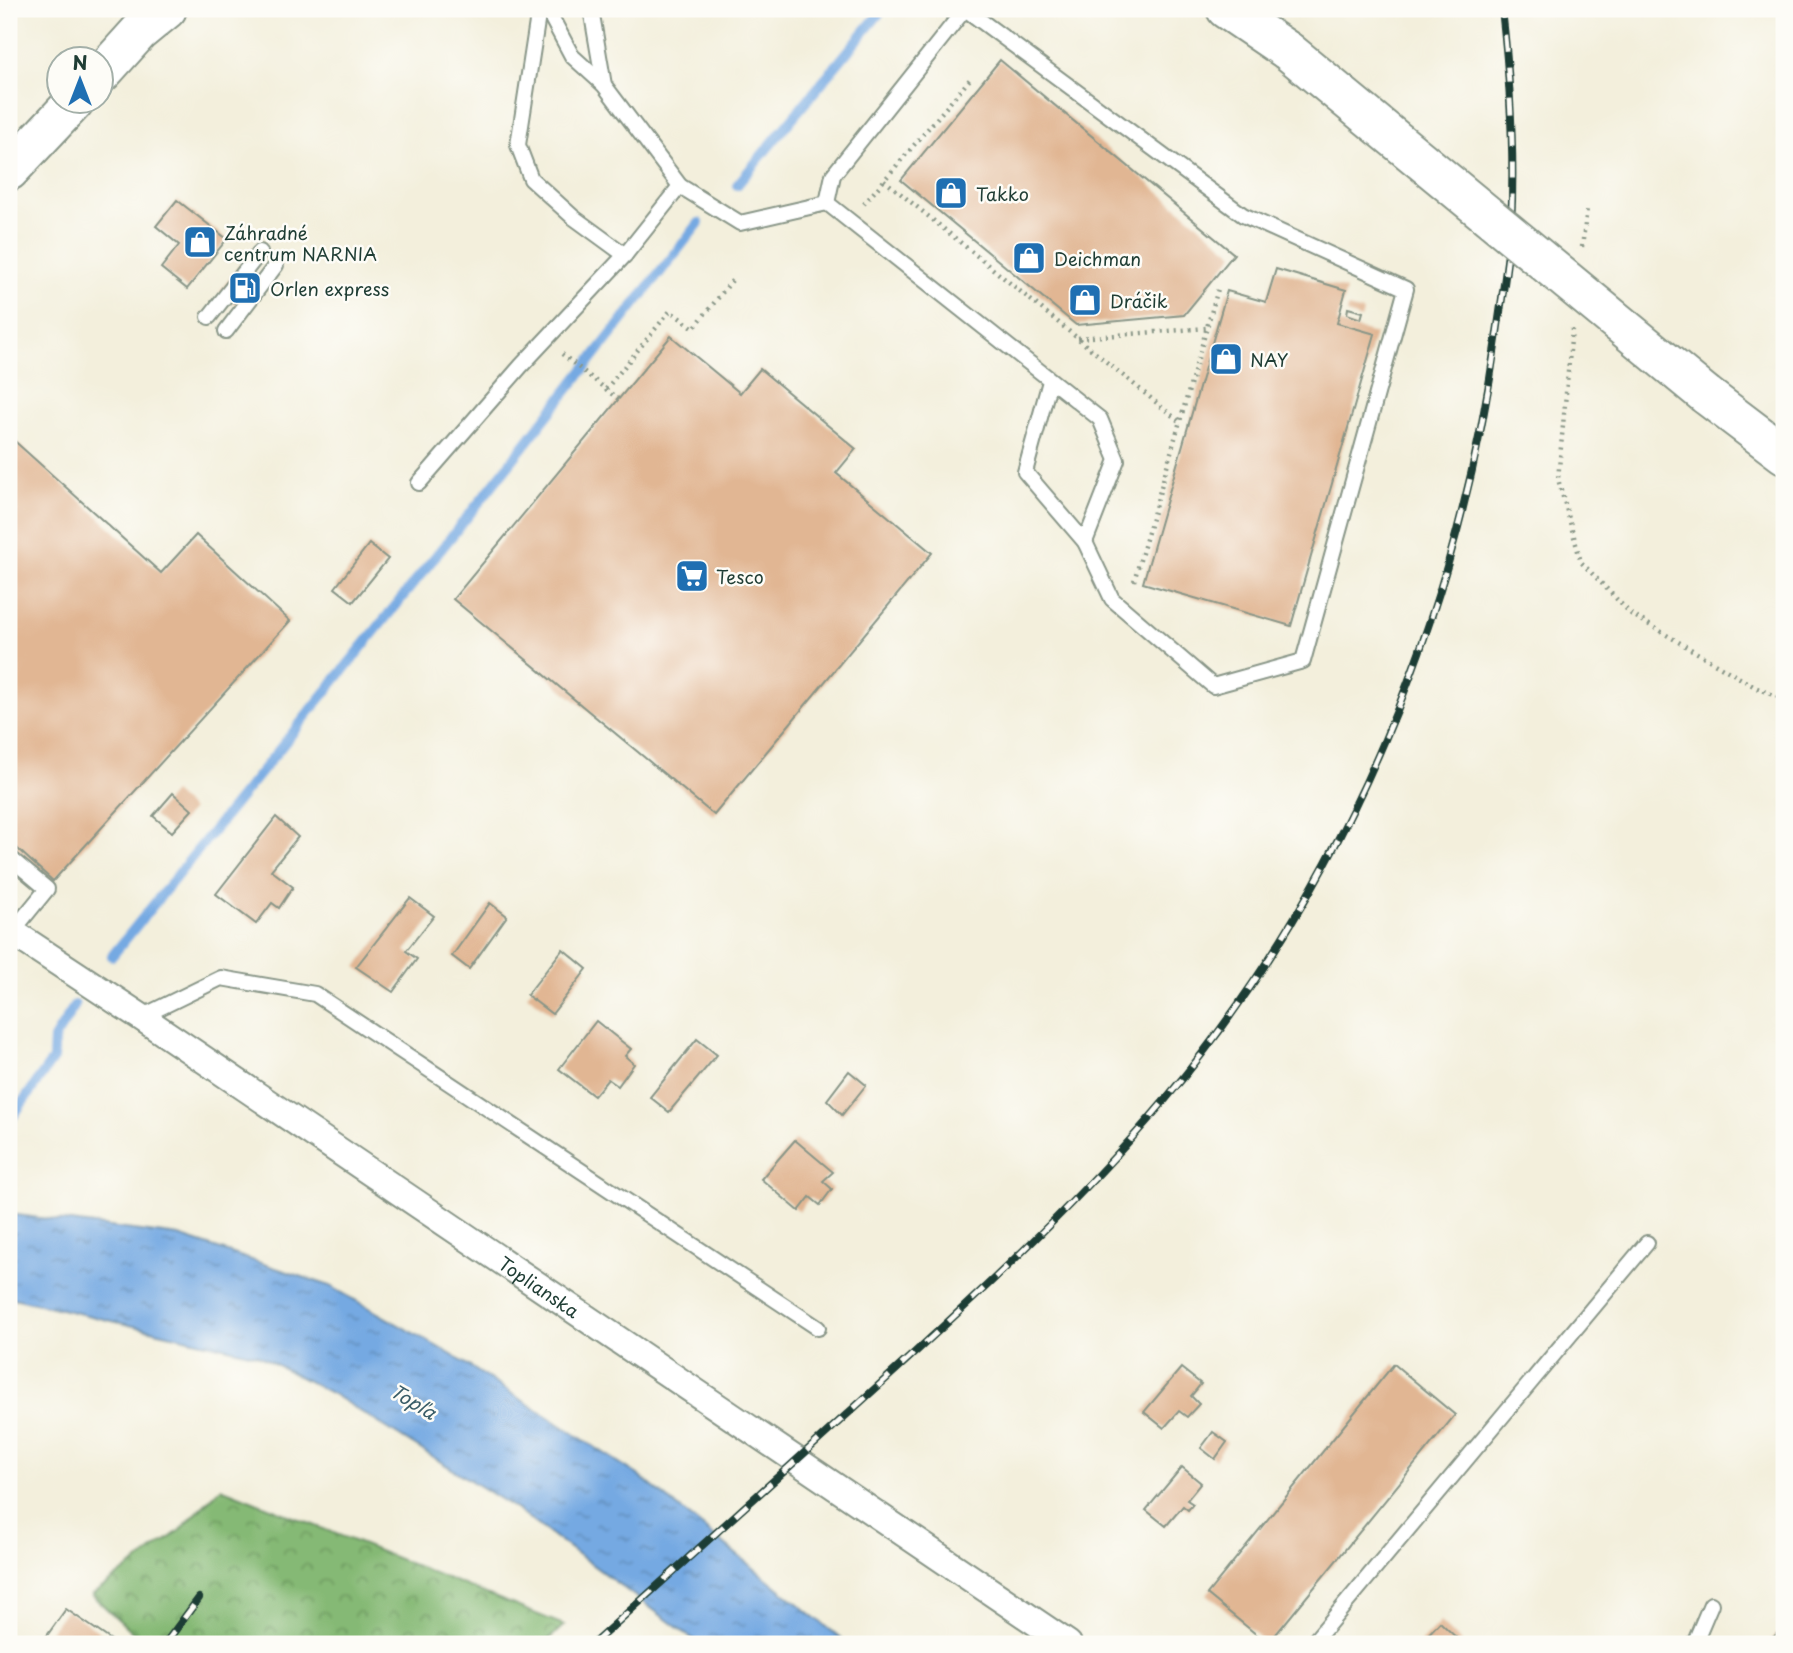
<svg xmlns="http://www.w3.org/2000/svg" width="1793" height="1653" font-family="'Playpen Sans',sans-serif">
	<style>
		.forest { fill: url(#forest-crowns); stroke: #527b54; stroke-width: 2 }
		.water { fill: url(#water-ripples); stroke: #4a738b; stroke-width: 2 }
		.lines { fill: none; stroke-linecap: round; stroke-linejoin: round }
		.stream { stroke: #75a9e2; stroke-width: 10 }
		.building { fill: #e1b693 }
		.lane-casing { stroke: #899688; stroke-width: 18 }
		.street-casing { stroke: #899688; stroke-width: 30 }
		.primary-casing { stroke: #899688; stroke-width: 42 }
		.path { stroke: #899688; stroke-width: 4.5; stroke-dasharray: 2 5; stroke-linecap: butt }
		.lane { stroke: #fff; stroke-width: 14 }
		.street { stroke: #fff; stroke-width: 26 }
		.primary { stroke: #fff; stroke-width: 38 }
		.rail-casing { stroke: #1f3d34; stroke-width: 8 }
		.rail { stroke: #fdfcf7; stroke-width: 5; stroke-dasharray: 16; stroke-linecap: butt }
		.primary-bridge-casing { stroke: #899688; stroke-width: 42; stroke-linecap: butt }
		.primary-bridge { stroke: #fff; stroke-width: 38 }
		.labels { text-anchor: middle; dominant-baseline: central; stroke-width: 5; stroke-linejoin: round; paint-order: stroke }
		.poi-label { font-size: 18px; fill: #1f3d34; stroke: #fdfcf7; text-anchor: start }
		.street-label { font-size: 18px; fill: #1f3d34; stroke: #fdfcf7 }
		.water-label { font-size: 19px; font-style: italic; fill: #395d68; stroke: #fdfcf7 }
	</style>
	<defs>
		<pattern id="forest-crowns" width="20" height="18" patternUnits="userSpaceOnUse" patternTransform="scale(1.75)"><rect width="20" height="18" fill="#85b974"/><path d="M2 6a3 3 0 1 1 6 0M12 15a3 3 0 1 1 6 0" fill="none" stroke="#6c9860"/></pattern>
		<pattern id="water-ripples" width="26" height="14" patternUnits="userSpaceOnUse" patternTransform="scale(1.75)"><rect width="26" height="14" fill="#75a9e2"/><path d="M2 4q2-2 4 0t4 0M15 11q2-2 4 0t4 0" fill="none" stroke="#5f8bb8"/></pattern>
	</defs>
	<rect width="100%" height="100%" fill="#fdfcf7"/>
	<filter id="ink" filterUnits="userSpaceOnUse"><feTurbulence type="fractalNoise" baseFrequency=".0143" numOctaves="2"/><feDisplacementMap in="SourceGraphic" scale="14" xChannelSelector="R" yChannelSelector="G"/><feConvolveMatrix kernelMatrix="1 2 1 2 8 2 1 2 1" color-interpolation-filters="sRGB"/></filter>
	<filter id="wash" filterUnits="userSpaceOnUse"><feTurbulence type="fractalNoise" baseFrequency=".00686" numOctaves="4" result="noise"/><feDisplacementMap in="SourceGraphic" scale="28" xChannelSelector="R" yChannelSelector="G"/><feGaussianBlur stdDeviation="1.57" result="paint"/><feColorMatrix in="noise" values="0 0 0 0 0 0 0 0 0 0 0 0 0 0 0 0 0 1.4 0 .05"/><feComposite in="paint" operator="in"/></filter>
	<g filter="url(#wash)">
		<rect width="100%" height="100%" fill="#f3efdc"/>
		<polygon class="forest" points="221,1488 564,1625 544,1644 145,1644 92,1595 179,1531"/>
		<polygon class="water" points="9,1214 179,1236 330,1286 452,1355 638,1475 848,1644 700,1644 519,1511 331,1393 258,1355 9,1297"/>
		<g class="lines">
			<g class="stream">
				<polyline points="737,185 883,9"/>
				<polyline points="112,956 481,500 699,223"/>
				<polyline points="9,1122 53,1059 54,1039 75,1005"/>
			</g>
		</g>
		<g id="blocks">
			<g class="building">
				<polygon points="1000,60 1234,254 1184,315 1076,325 901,180"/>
				<polygon points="177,200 227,239 187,289 161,268 179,245 156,226"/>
				<polygon points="240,265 267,285 247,312 220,292"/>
				<polygon points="1276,269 1346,290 1337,323 1375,334 1291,626 1143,583 1227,291 1266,302"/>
				<polygon points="1348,308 1363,312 1361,319 1347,314"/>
				<polygon points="671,336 740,393 760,369 856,449 836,473 932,553 714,815 453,599"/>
				<polygon points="9,436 161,573 196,535 290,621 53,881 9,841"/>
				<polygon points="369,544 388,559 353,602 335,588"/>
				<polygon points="173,793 192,810 172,832 153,816"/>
				<polygon points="276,817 298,837 271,870 293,887 279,908 272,903 256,924 216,894"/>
				<polygon points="410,898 434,916 406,951 417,959 393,992 356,967"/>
				<polygon points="490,903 507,916 469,969 452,956"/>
				<polygon points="563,949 587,969 552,1014 527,995"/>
				<polygon points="596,1021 631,1049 625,1056 634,1064 618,1086 608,1079 594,1096 559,1069"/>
				<polygon points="697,1039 717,1055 669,1112 650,1097"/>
				<polygon points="849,1071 866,1085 842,1115 827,1100"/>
				<polygon points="795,1140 833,1172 823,1181 832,1189 820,1205 810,1197 799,1211 761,1179"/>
				<polygon points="1394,1364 1455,1415 1268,1644 1207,1594"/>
				<polygon points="1181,1368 1201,1384 1191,1396 1199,1404 1187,1417 1179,1411 1164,1428 1144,1412"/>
				<polygon points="1213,1432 1227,1442 1215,1459 1201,1448"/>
				<polygon points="1182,1467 1201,1483 1187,1500 1193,1504 1188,1510 1183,1506 1166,1526 1146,1510"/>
				<polygon points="66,1609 111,1640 108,1644 41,1644"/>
				<polygon points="1440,1622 1463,1644 1419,1644"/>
				<polygon points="1784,1627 1784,1644 1766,1644"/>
			</g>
		</g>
	</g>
	<g filter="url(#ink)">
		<use href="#blocks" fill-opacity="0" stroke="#899688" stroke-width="2"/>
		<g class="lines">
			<defs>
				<g id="lane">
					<polyline points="539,9 518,145 531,179 573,217 625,255"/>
					<polyline points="547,9 572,56 604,85 680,186 740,223 827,203 1100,419 1117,460 1085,542 1025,472 1050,381"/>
					<polyline points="591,9 604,85"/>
					<polyline points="965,9 1243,215 1406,289 1303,661 1213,686 1112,599 1085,542"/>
					<polyline points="827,203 833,175 965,9"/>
					<polyline points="209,317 260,252"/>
					<polyline points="226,331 276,265"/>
					<polyline points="419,483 521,366 625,255 680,186"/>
					<polyline points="9,857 47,889 12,932"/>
					<polyline points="141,1017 221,978 315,994 818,1328"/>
					<polyline points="1312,1644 1647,1243"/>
					<polyline points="1694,1644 1711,1604"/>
				</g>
				<g id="street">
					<path id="s1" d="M9 930 141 1017 1068 1644"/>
				</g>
				<g id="primary">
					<polyline points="1226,9 1288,51"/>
					<polyline points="102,73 139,32 167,9"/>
					<polyline points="9,171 74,102"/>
					<polyline points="1706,395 1784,454"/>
				</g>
			</defs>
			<use href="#lane" class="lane-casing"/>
			<use href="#street" class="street-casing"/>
			<use href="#primary" class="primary-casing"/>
			<g class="path">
				<polyline points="884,180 1180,422"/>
				<polyline points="864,204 971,78"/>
				<polyline points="1582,247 1587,209"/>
				<polyline points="1572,329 1558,479 1581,562 1631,614 1755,687 1784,700"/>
				<polyline points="1078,338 1207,328"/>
				<polyline points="562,354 618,399"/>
				<polyline points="606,389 670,311 694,328 734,278"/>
				<polyline points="1134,581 1218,289"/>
			</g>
			<use href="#lane" class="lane"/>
			<use href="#street" class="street"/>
			<use href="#primary" class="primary"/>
			<defs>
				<g id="rail">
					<polyline points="165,1644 199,1598"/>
					<path d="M593 1644C695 1552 798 1459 900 1366 992 1282 1083 1197 1164 1101 1347 884 1458 613 1497 333 1502 297 1508 261 1511 225 1515 154 1510 80 1502 9"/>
				</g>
			</defs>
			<use href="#rail" class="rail-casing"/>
			<use href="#rail" class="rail"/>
			<defs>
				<polyline id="primary-bridge" points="1288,51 1706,395"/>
			</defs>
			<use href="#primary-bridge" class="primary-bridge-casing"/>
			<use href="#primary-bridge" class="primary-bridge"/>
		</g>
	</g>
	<defs>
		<symbol id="shop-square" viewBox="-11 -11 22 22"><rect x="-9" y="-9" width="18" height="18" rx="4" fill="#1f6fb2" stroke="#fdfcf7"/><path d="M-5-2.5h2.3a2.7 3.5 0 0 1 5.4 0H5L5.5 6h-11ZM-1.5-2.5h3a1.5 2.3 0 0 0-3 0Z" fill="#fff"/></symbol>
		<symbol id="fuel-square" viewBox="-11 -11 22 22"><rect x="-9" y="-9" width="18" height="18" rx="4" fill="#1f6fb2" stroke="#fdfcf7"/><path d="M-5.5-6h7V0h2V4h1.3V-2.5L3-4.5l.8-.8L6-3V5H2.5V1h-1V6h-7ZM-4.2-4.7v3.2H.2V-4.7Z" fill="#fff"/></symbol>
		<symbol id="supermarket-square" viewBox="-11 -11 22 22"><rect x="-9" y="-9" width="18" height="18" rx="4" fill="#1f6fb2" stroke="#fdfcf7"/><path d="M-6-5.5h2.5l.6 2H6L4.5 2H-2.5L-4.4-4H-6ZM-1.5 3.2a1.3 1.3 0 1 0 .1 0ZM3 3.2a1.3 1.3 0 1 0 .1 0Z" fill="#fff"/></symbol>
	</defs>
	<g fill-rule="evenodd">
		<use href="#shop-square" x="932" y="174" width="38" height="38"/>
		<use href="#shop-square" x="181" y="223" width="38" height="38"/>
		<use href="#shop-square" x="1010" y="239" width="38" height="38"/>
		<use href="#fuel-square" x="226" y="269" width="38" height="38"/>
		<use href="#shop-square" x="1066" y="281" width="38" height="38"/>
		<use href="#shop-square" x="1207" y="340" width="38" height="38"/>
		<use href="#supermarket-square" x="673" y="557" width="38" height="38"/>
	</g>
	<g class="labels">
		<g class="poi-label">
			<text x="976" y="193">Takko</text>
			<text x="224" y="232">Záhradné<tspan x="224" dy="21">centrum NARNIA</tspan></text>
			<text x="1054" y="258">Deichman</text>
			<text x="270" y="288">Orlen express</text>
			<text x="1110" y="300">Dráčik</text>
			<text x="1250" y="359">NAY</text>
			<text x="716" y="576">Tesco</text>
		</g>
		<g class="street-label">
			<text stroke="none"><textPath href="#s1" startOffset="639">Toplianska</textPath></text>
		</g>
		<g class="water-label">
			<text transform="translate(414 1401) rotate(31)">Topľa</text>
		</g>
	</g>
	<rect width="1793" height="1653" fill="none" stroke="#fdfcf7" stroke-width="35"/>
	<g transform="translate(80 80)"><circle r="33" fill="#fdfcf7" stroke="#a4b0a9" stroke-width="2"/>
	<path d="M0-5L12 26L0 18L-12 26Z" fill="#1f6fb2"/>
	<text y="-10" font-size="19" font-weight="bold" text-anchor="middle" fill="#1f3d34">N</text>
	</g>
</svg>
